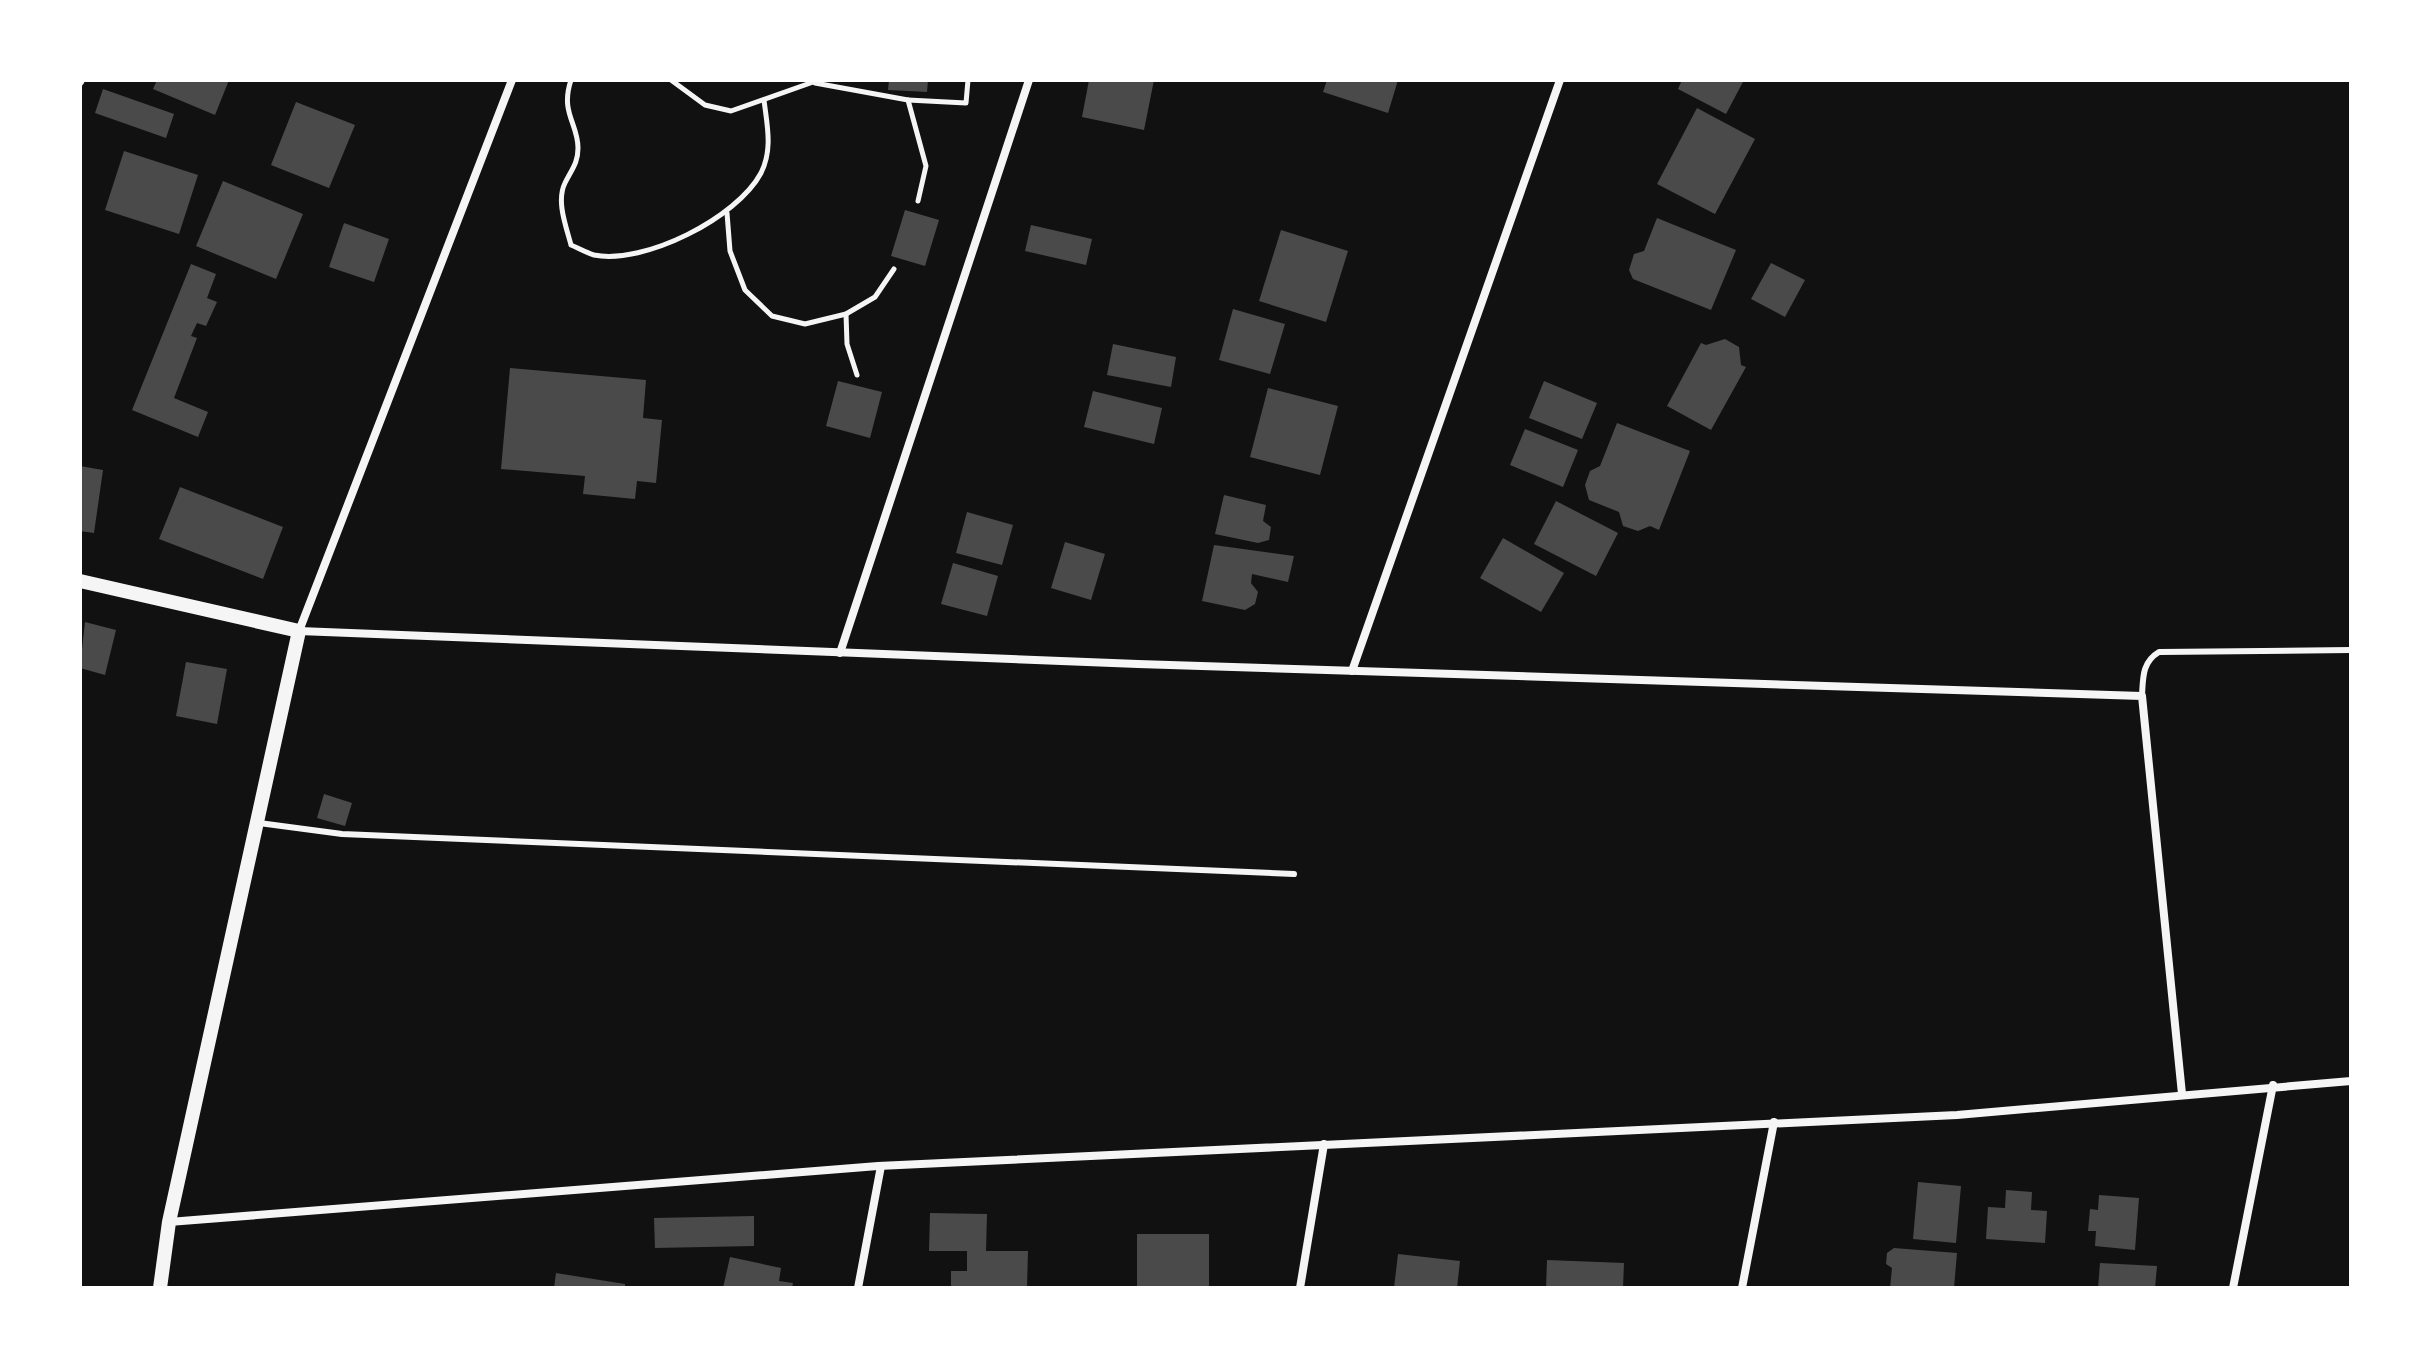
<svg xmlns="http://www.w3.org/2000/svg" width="2431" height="1368" font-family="'Open Sans',sans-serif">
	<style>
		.building { fill: #4a4a4a }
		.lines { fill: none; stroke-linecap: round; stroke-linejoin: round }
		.path { stroke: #f5f5f5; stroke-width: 5 }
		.service { stroke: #f5f5f5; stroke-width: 6 }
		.minor { stroke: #f5f5f5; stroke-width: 8 }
		.tertiary { stroke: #f5f5f5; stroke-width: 14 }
	</style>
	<rect width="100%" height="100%" fill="#111"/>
	<g class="building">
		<polygon points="157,80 229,80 215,115 153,89"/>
		<polygon points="889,80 928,80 927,92 888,90"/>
		<polygon points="1089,80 1154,80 1144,130 1082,117"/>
		<polygon points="1327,80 1398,80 1388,113 1323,92"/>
		<polygon points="1682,80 1744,80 1726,114 1678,89"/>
		<polygon points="103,89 174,114 166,138 95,113"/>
		<polygon points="296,102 355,125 329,188 271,165"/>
		<polygon points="1697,108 1755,139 1715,214 1657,184"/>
		<polygon points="124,151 198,175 179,234 105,210"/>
		<polygon points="223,181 303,214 276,279 196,246"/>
		<polygon points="905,210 939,220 925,266 891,256"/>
		<polygon points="1657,218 1736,250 1711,310 1633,279 1629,270 1634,254 1644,251"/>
		<polygon points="344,223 389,239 374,282 329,267"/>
		<polygon points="1031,225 1092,239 1086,265 1025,251"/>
		<polygon points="1281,230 1348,251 1326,322 1259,301"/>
		<polygon points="1771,263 1805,280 1785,317 1751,299"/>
		<polygon points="191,264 216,274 207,298 217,302 206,326 197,323 191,336 197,338 174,398 208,412 198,437 132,410"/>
		<polygon points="1233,309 1285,324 1270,374 1219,360"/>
		<polygon points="1725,339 1739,347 1741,365 1746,367 1711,430 1667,406 1701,343 1706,345"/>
		<polygon points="1113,344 1176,357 1171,387 1107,375"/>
		<polygon points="510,368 646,380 643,418 662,420 656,483 637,481 635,499 583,494 585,476 501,469"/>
		<polygon points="838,381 882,392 870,438 826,426"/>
		<polygon points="1544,381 1597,403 1582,439 1529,418"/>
		<polygon points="1268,388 1338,406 1320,475 1250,457"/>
		<polygon points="1093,391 1162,408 1154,444 1084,427"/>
		<polygon points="1617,423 1690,451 1659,530 1650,526 1638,531 1623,526 1619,512 1589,500 1585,485 1590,471 1600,466"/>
		<polygon points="1525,429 1578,450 1563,487 1510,465"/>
		<polygon points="80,466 103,470 94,533 80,531"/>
		<polygon points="180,487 283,527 263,579 159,539"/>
		<polygon points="1224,495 1266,505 1263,521 1271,527 1269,540 1258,543 1215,534"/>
		<polygon points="1556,501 1618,533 1596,576 1534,544"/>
		<polygon points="967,512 1013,525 1002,565 956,553"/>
		<polygon points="1503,538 1564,573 1541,612 1480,578"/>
		<polygon points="1065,542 1105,554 1091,600 1051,588"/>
		<polygon points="1214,545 1294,556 1288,582 1252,574 1251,583 1258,592 1255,604 1245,610 1202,601"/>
		<polygon points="953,563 998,576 987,616 941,604"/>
		<polygon points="85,622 116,630 105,675 80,668"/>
		<polygon points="186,662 227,669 217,724 176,716"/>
		<polygon points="324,794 352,803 345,826 317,818"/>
		<polygon points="1918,1182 1961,1186 1956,1243 1913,1239"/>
		<polygon points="2006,1190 2032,1192 2031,1210 2047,1211 2045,1243 1986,1239 1988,1207 2005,1208"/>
		<polygon points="2099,1195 2139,1198 2135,1250 2095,1246 2096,1231 2088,1231 2090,1209 2098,1210"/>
		<polygon points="930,1213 987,1214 986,1251 1028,1251 1027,1288 951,1288 951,1271 967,1271 967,1251 929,1251"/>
		<polygon points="754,1216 754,1246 655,1248 654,1218"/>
		<rect x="1137" y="1234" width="72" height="54"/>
		<polygon points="1894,1248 1957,1253 1954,1288 1890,1288 1892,1268 1886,1264 1887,1253"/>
		<polygon points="1398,1254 1460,1261 1457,1288 1394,1288"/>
		<polygon points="730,1257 781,1268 779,1281 793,1283 792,1288 723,1288"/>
		<polygon points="1547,1260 1624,1263 1623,1288 1546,1288"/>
		<polygon points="2100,1263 2157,1266 2155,1288 2098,1288"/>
		<polygon points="556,1273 625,1284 625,1288 554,1288"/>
	</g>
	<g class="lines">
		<g class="path">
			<path d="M571 80C560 113 578 123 578 148 578 163 572 169 565 183 556 201 566 226 571 245 578 248 587 253 594 255 644 265 737 218 761 173 773 149 767 125 764 100"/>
			<polyline points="671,80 705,105 731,111 816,81"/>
			<polyline points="815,83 908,100 926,166 918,201"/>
			<polyline points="908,100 966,103 968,80"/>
			<polyline points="727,213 730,251 745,290 772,316 805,324 846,314 875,297 894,269"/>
			<polyline points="846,314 847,344 857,375"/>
		</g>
		<g class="service">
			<path d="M2142 696C2143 678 2142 662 2159 652L2351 650"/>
			<polyline points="259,823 342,834 1294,874"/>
		</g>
		<g class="minor">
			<polyline points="512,80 299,631 1138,664 2142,696 2182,1094"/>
			<polyline points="80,82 81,80"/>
			<polyline points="840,653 1029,80"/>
			<polyline points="1352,671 1560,80"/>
			<polyline points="169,1222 878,1166 1957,1115 2351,1081"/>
			<polyline points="858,1288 881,1166"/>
			<polyline points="1300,1288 1324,1144"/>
			<polyline points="1742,1288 1774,1122"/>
			<polyline points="2233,1288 2273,1085"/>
		</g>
		<polyline class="tertiary" points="80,581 299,631 169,1222 160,1288"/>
	</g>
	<rect width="2431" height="1368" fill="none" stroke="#ffffff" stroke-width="164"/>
</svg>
